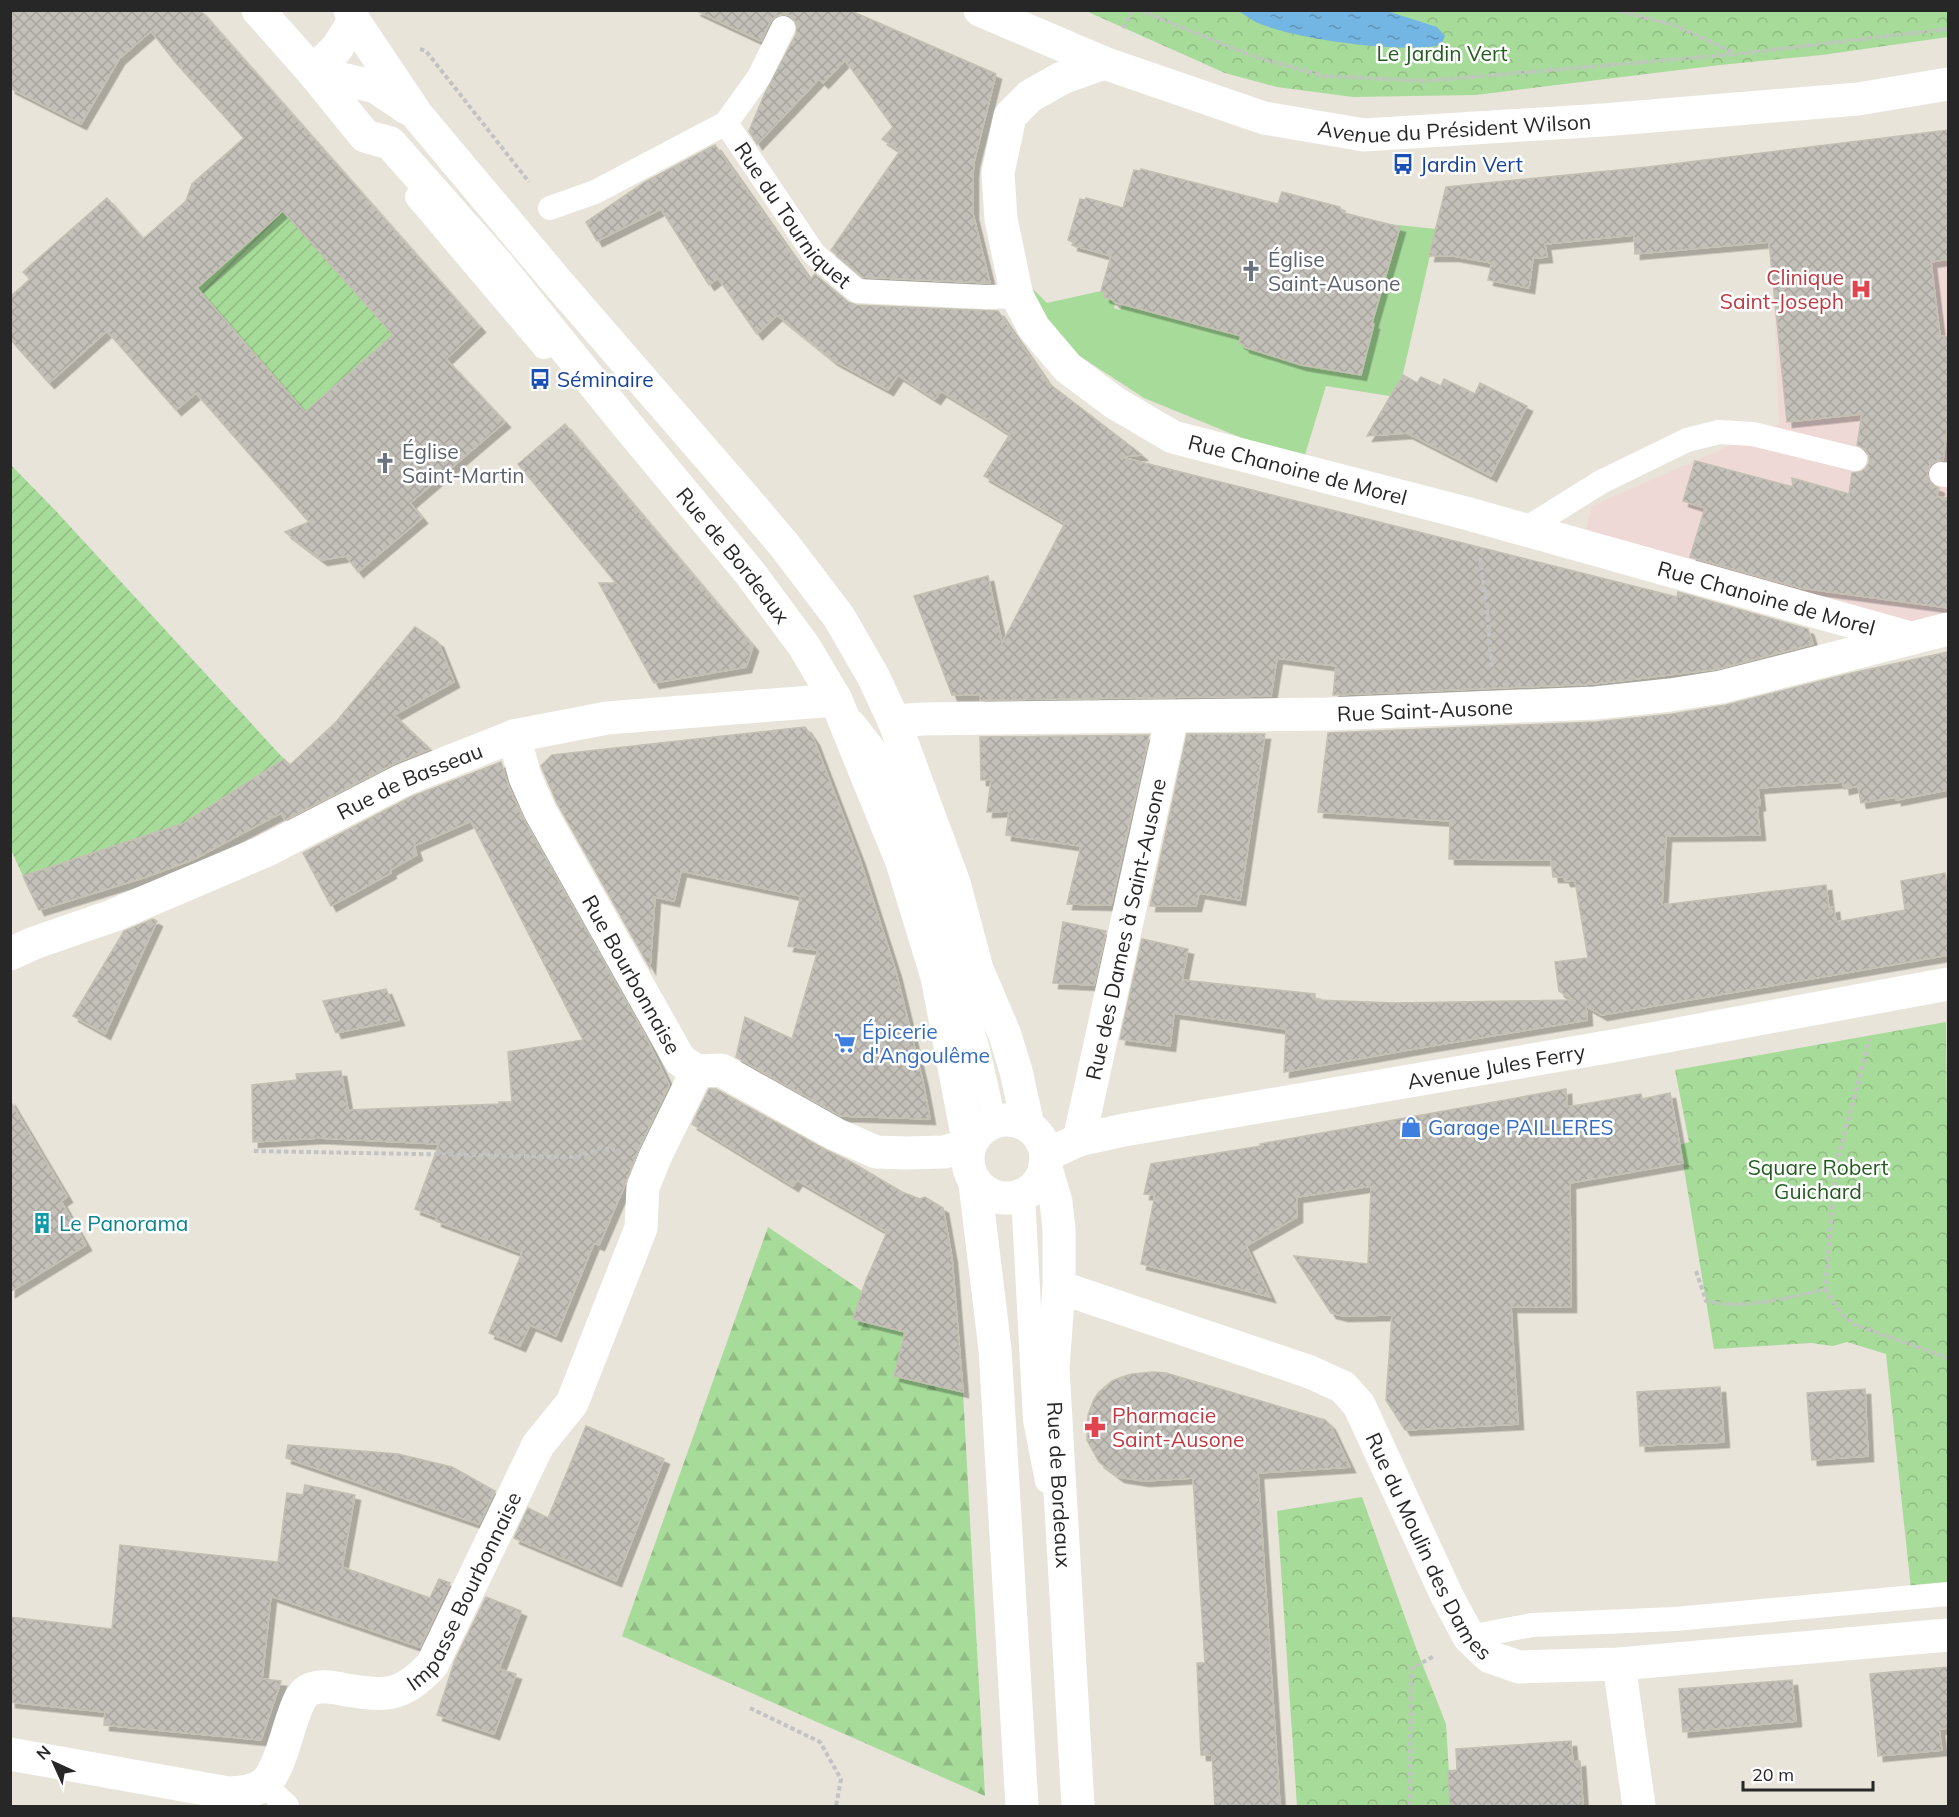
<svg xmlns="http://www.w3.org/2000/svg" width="1959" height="1817" font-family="Mulish,sans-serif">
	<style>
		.medical { fill: #efd9d6 }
		.grass { fill: #a7db99 }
		.forest { fill: url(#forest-firs) }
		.park { fill: url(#park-crowns) }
		.garden { fill: url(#garden-furrows) }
		.water { fill: url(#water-ripples) }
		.building { fill: url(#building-cross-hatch); stroke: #c3c0b3; stroke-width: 1.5; fill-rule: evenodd; filter: url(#shadow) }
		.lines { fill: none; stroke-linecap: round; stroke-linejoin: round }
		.path { stroke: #c3c3c3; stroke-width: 4; stroke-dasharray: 4.5 3; stroke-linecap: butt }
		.lane { stroke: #fff; stroke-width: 24 }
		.street { stroke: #fff; stroke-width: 33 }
		.secondary { stroke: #fff; stroke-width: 33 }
		.labels { text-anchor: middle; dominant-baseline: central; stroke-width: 5; stroke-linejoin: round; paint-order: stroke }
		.park-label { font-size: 21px; fill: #235c1f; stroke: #fff }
		.street-label { font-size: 21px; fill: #272727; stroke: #fff }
		.transit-label { font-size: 21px; fill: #164399; stroke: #fff; text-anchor: start }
		.worship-label { font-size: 21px; fill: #5b616d; stroke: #fff; text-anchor: start }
		.health-label { font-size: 21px; fill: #be3a42; stroke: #fff; text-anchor: end }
		.shop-label { font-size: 21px; fill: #366cbe; stroke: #fff; text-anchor: start }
		.culture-label { font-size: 21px; fill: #0d838f; stroke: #fff; text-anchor: start }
	</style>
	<defs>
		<pattern id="forest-firs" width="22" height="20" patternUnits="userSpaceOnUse" patternTransform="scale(1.5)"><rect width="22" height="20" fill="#a7db99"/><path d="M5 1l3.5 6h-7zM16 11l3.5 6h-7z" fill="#90bc84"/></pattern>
		<pattern id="park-crowns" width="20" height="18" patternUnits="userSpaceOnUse" patternTransform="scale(1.5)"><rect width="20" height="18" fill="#a7db99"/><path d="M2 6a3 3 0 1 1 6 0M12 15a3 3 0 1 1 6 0" fill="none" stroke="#90bc84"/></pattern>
		<pattern id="garden-furrows" width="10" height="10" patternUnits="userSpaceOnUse" patternTransform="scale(1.5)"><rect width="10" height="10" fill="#a7db99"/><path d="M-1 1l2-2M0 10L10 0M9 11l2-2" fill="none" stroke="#90bc84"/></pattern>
		<pattern id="water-ripples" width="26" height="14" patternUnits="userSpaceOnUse" patternTransform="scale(1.5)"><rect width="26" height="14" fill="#74b6e3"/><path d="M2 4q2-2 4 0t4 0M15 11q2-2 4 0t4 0" fill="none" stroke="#5f94b8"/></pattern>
		<pattern id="building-cross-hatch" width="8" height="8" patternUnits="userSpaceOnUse" patternTransform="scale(1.5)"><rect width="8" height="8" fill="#c3c0b9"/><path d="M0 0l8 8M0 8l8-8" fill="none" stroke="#a8a59f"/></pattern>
		<filter id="shadow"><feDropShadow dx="5.5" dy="5.5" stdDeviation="0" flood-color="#0004"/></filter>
	</defs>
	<rect width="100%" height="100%" fill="#e8e4d9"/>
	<polygon class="medical" points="1948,131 1948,616 1910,622 1585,533 1592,506 1779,424 1768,155"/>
	<polygon class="grass" points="1389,224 1436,229 1403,374 1390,396 1326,386 1304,458 1274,451 1144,398 1072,351 1043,321 1033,289 1047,303 1101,291 1116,296 1114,308 1120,310 1125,298 1182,320 1212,323 1211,329 1217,330 1219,325 1242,331 1244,339 1240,338 1239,343 1244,345 1244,348 1250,350 1251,346 1347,370 1346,373 1351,373 1372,331 1374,324 1368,322 1379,274 1386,275 1388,269 1380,260"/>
	<polygon class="forest" points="768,1227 862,1291 853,1319 906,1332 894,1376 963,1392 985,1796 622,1636"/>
	<g class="park">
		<polygon points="1948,10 1948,37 1822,55 1720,65 1476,95 1353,97 1277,87 1225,73 1086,11"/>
		<polygon points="1946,1022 1948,1237 1948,1586 1911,1589 1886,1354 1847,1342 1833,1346 1811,1343 1714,1349 1680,1145 1689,1142 1675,1070"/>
		<polygon points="1362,1497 1416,1648 1446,1724 1451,1806 1297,1806 1277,1511"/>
	</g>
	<g class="garden">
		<polygon points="283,211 393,335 305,412 197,288"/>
		<polygon points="10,464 54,509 284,759 183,824 23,876 10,848"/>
	</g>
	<path class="water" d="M1238 11H1387L1437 27 1445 36 1441 45C1403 54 1294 39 1258 23 1251 20 1244 14 1238 11Z"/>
	<g class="building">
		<path d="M10 10H200L480 327 446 359 505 422 410 503 422 518 358 572 346 556 322 560 285 532 309 522 196 393 176 410 107 331 49 383 10 339V297L30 279 23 272 107 198 143 239 186 201 192 184 244 138 176 63 151 31 119 59 81 124 10 88ZM283 211 393 335 305 412 197 288Z"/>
		<polygon points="695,10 849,10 996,74 974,162 973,174 973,214 990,283 863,277 831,250 900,151 882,139 893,127 845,60 823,83 819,79 757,144 749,131 765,93 796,34 797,28 795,21 789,15 783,14 776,16 770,22 761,41"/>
		<polygon points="1948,130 1948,259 1931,262 1940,336 1948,337 1948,422 1943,460 1936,461 1930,465 1927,473 1928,479 1932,485 1939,488 1937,497 1948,498 1948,608 1801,588 1690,557 1705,508 1683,501 1695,461 1793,487 1792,478 1849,494 1852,473 1860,472 1865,469 1869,463 1869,456 1865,449 1857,445 1862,414 1787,422 1769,242 1635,254 1634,235 1545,244 1547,257 1533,258 1529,288 1488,280 1492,263 1454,256 1429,256 1446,187 1648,167"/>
		<polygon points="715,145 810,280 815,274 848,302 856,305 998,311 1047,382 1142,455 1121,457 1677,597 1678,592 1808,629 1813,644 1717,669 1594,684 1333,695 1336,666 1277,658 1271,696 980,700 980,695 952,695 914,596 988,576 1002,643 1065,523 984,476 1010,434 979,414 941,391 935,399 898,375 888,390 833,360 777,315 757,334 718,278 709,285 661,209 597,241 586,222 645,182"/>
		<polygon points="1141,169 1278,204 1282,192 1340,207 1340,209 1345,211 1344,213 1400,227 1372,323 1374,324 1361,375 1301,365 1244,347 1244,345 1239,343 1241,336 1114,302 1113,300 1104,297 1105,292 1101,291 1111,256 1072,245 1073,242 1068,240 1080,199 1085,200 1086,198 1123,208 1134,170 1140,171"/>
		<polygon points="1403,375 1417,383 1421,377 1441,386 1444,379 1475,394 1480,383 1527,406 1491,476 1407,433 1367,436"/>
		<polygon points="565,424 753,646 746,667 654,683 599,583 616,583 518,464"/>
		<polygon points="415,627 438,642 454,682 394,715 430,749 395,763 285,820 281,813 194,859 146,877 39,910 23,876 184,823 284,759 290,765 336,722"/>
		<polygon points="1948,652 1948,790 1896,800 1896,797 1861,803 1858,786 1844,789 1843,782 1758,788 1760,805 1757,806 1760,835 1666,836 1662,905 1826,885 1829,908 1834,907 1836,922 1905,910 1901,881 1945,873 1948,891 1948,955 1602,1015 1586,1006 1587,1020 1425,1047 1284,1072 1286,1029 1174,1013 1170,1046 1120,1039 1142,939 1188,949 1182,980 1315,994 1315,1000 1396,1003 1574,1000 1559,991 1555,962 1588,958 1575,881 1565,881 1564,877 1553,877 1551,860 1449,859 1450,821 1318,812 1328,733 1596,722 1672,714 1726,705 1852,673"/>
		<polygon points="805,727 814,740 860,860 896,972 923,1082 930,1119 841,1116 736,1057 745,1017 792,1039 818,950 788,946 801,896 681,871 674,901 655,897 650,968 557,803 541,766 552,755"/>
		<polygon points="1187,734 1265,734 1240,900 1199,893 1196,906 1150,906"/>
		<polygon points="1149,735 1111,905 1067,904 1081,846 1006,835 1009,811 987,812 991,780 981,780 980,737"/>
		<polygon points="501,762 508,785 524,820 646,1037 669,1085 638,1150 624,1187 599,1245 594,1243 556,1336 530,1325 520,1346 489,1333 522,1253 436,1221 437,1217 415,1209 439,1144 319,1138 253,1142 252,1085 297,1080 296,1074 341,1071 348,1110 499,1104 499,1102 512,1102 508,1052 583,1040 471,821 414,846 417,855 390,870 391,873 331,906 303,853 411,797"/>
		<polygon points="153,919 157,921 105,1034 73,1016 124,931"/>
		<polygon points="1063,922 1106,931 1094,985 1053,983"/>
		<polygon points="386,989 399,1020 336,1033 323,1001"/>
		<polygon points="709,1089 716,1089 826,1150 851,1162 902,1192 920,1199 925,1197 943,1208 952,1258 963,1392 894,1376 905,1332 853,1319 866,1280 887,1232 797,1180 793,1186 692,1124"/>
		<polygon points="1566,1089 1567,1107 1641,1094 1642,1099 1670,1093 1683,1163 1570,1183 1571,1307 1511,1307 1518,1424 1405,1430 1386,1400 1392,1315 1343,1316 1331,1313 1294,1256 1368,1264 1371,1186 1297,1197 1297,1217 1246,1246 1270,1297 1141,1264 1155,1195 1144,1194 1151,1164 1261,1146 1260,1144"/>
		<polygon points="10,1101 67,1197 61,1201 86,1245 10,1292"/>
		<polygon points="1153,1372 1166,1373 1325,1420 1330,1425 1350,1467 1258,1473 1280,1806 1215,1806 1212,1755 1201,1755 1197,1663 1205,1663 1193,1478 1144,1481 1119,1477 1099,1462 1087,1440 1088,1415 1094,1399 1099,1392 1112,1381 1122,1377 1132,1374"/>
		<polygon points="1720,1387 1724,1442 1640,1446 1637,1392"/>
		<polygon points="1865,1389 1868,1456 1812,1460 1807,1393"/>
		<polygon points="586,1426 664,1459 616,1581 514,1538 528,1508 548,1518"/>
		<polygon points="288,1445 398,1454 452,1467 495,1491 479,1524 286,1458"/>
		<polygon points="305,1485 355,1495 342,1567 430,1598 439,1579 450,1583 420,1647 271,1596 262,1679 281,1681 261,1740 104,1725 105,1712 10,1702 10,1617 112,1629 120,1545 278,1562 287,1493 303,1495"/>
		<polygon points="486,1597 521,1611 499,1669 516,1674 494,1734 437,1715 455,1660"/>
		<polygon points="1948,1667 1948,1728 1939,1729 1942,1750 1878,1756 1870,1674"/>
		<polygon points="1792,1680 1796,1721 1683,1732 1679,1689"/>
		<polygon points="1571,1741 1573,1762 1580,1761 1583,1806 1450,1806 1448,1771 1457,1770 1456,1749"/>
	</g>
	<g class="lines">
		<g class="path">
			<polyline points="1139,10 1255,57 1324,76 1426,81 1736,54 1948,29"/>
			<polyline points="1615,10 1674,25 1735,53"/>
			<polyline points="1123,28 1133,10"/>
			<polyline points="420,49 426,51 529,182"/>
			<polyline points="1480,558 1487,608 1492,670"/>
			<polyline points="254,1151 578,1157 601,1148 615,1150"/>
			<path d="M1696 1271 1706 1301C1742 1310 1789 1298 1825 1289L1836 1165 1870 1039"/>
			<polyline points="1825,1289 1844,1317 1853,1324 1948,1358"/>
			<polyline points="750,1708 820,1742 841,1779 836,1806"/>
			<polyline points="1410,1806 1411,1669 1434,1656"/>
		</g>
		<g class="lane">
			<polyline points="726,123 759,77 783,28"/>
			<polyline points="417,197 544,347"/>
			<path id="s1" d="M550 208 595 192 726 123 814 254 857 291 986 297 1017 296"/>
			<polyline points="1941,474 1948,475"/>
			<polyline points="1524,530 1601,482 1687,440 1719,432 1753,434 1855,459"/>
			<polyline points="854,723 889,768 926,870 978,1050 994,1121"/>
			<polyline points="1023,1195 1035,1420 1047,1481"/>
			<polyline points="1469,1637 1532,1625 1675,1619 1948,1594"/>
			<polyline points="264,1784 287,1806"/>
		</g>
		<g class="street">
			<path id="s2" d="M1104 63 1062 78 1030 96 1010 116 998 173 1001 219 1017 296 1034 328 1068 368 1115 403 1173 437 1469 514 1910 638"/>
			<path id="s3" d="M894 721 923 719 1327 714 1595 703 1670 695 1721 687 1948 629"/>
			<path id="s4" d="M514 736 525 777 540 811 680 1060 697 1071 721 1070 835 1134 876 1152 905 1153 944 1152 969 1145"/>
			<path id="s5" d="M1079 1140 1172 717"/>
			<path id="s6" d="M1059 1287 1310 1372 1343 1387 1359 1405 1447 1596 1469 1637 1490 1657 1519 1667 1619 1664 1948 1635"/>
			<polyline points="1619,1664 1639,1806"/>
			<path id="s7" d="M10 1754 228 1793C240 1793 254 1792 264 1784 279 1772 286 1735 293 1717 296 1708 300 1695 309 1690 320 1685 330 1687 341 1689 384 1696 400 1699 432 1665L538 1445 572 1403 641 1228 643 1187 655 1157 697 1071"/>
		</g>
		<g class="secondary">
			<path id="s8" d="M258 10 313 72 365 136 390 143 498 265 623 420 750 573 804 646 836 700 902 862 937 977 969 1145"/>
			<polyline points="350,10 354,21 417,115 558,283 741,494 785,546 839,617 873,676 894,721 954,883 977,969 1005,1035 1016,1071 1028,1125"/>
			<path id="s9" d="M980 10 1104 63 1264 118 1364 135 1603 120 1858 99 1948 84"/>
			<polyline points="313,72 376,87 407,108"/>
			<polyline points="313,72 337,48 354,21"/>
			<path id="s10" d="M10 954 34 943 112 916 265 851 403 780 514 736 607 718 836 700"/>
			<circle cx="1007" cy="1159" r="39"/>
			<path id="s11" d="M1046 1155 1079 1140 1124 1130 1613 1046 1948 984"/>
			<path id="s12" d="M1045 1165 1056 1202 1059 1229V1287L1053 1368 1078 1806"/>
			<polyline points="975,1184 995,1349 1022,1806"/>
		</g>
	</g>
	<defs>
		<symbol id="bus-bare" viewBox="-9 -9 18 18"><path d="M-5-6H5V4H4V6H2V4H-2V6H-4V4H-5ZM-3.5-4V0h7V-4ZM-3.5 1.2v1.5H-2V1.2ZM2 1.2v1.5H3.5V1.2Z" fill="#1a4fb4" stroke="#fff" stroke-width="2.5" paint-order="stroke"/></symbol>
		<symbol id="church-bare" viewBox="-9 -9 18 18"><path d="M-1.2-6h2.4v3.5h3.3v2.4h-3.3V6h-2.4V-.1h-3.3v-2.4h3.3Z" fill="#6b7280" stroke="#fff" stroke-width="2.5" paint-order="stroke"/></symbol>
		<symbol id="hospital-bare" viewBox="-9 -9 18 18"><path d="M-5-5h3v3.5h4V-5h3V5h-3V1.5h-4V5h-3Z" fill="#e0444e" stroke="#fff" stroke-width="2.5" paint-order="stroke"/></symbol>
		<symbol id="supermarket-bare" viewBox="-9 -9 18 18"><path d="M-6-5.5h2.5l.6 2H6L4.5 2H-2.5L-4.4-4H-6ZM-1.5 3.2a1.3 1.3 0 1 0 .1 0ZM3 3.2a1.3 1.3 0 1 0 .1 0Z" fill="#3f7fe0" stroke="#fff" stroke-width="2.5" paint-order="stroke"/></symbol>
		<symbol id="shop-bare" viewBox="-9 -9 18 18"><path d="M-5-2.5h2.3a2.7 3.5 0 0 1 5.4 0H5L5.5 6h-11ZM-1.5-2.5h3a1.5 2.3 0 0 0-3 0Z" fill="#3f7fe0" stroke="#fff" stroke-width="2.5" paint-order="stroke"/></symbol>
		<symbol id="building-bare" viewBox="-9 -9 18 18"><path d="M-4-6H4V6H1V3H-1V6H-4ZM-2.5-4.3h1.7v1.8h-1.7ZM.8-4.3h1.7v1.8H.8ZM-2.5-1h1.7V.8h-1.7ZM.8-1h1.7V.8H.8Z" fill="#0f9aa8" stroke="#fff" stroke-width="2.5" paint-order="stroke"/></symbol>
		<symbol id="pharmacy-bare" viewBox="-9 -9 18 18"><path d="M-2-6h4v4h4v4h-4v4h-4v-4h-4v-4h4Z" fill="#e0444e" stroke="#fff" stroke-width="2.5" paint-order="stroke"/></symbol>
	</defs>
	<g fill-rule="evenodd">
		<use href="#bus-bare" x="1388" y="149" width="30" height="30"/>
		<use href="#church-bare" x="1236" y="256" width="30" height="30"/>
		<use href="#hospital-bare" x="1846" y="274" width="30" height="30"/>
		<use href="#bus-bare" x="525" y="364" width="30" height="30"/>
		<use href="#church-bare" x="370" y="448" width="30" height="30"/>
		<use href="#supermarket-bare" x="830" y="1028" width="30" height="30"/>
		<use href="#shop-bare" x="1396" y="1112" width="30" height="30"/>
		<use href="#building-bare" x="27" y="1208" width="30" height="30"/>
		<use href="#pharmacy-bare" x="1080" y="1412" width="30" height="30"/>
	</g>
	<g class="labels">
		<g class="park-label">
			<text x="1442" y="53">Le Jardin Vert</text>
			<text x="1818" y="1167">Square Robert<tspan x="1818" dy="24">Guichard</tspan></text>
		</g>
		<g class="street-label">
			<text stroke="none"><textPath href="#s9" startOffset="496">Avenue du Président Wilson</textPath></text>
			<text stroke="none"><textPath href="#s1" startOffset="310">Rue du Tourniquet</textPath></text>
			<text stroke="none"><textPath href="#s2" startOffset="636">Rue Chanoine de Morel</textPath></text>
			<text stroke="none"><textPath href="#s8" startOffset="728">Rue de Bordeaux</textPath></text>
			<text stroke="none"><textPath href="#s2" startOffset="1122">Rue Chanoine de Morel</textPath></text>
			<text stroke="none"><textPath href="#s3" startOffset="531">Rue Saint-Ausone</textPath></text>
			<text stroke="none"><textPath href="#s10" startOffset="436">Rue de Basseau</textPath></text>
			<text stroke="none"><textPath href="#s5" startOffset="216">Rue des Dames à Saint-Ausone</textPath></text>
			<text stroke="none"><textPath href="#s4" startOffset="267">Rue Bourbonnaise</textPath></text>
			<text stroke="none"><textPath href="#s11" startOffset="460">Avenue Jules Ferry</textPath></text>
			<text stroke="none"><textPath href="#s12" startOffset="322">Rue de Bordeaux</textPath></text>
			<text stroke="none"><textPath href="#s6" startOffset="483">Rue du Moulin des Dames</textPath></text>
			<text stroke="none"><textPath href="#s7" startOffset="578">Impasse Bourbonnaise</textPath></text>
		</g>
		<g class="transit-label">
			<text x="1420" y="164">Jardin Vert</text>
			<text x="557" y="379">Séminaire</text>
		</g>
		<g class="worship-label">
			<text x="1268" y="259">Église<tspan x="1268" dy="24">Saint-Ausone</tspan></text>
			<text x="402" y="451">Église<tspan x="402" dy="24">Saint-Martin</tspan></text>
		</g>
		<g class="health-label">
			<text x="1844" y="277">Clinique<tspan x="1844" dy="24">Saint-Joseph</tspan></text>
			<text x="1112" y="1415" text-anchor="start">Pharmacie<tspan x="1112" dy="24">Saint-Ausone</tspan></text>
		</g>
		<g class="shop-label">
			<text x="862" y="1031">Épicerie<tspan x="862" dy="24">d'Angoulême</tspan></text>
			<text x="1428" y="1127">Garage PAILLERES</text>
		</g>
		<g class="culture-label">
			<text x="59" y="1223">Le Panorama</text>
		</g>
	</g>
	<rect width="1959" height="1817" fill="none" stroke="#272727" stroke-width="24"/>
	<g transform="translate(54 1763) rotate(315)" stroke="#ffffff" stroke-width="4.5" paint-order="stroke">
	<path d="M0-4.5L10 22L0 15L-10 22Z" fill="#272727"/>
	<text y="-9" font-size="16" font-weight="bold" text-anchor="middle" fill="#272727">N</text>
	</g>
	<path d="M1743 1781v9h130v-9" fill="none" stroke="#272727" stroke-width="3"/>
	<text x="1752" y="1781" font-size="18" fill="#272727" stroke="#ffffff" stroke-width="4.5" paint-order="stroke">20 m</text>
</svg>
